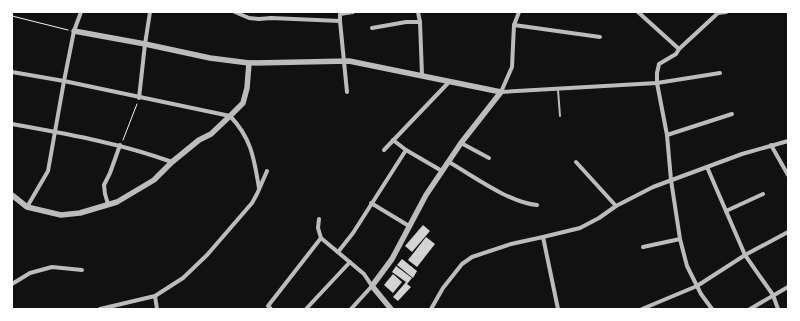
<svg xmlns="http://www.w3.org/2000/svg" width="800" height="321" font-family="Ubuntu,sans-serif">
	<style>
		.building { fill: #d3d3d3 }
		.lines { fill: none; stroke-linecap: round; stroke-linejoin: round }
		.path { stroke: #f5f5f5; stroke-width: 1 }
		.service { stroke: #bcbcbc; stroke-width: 2 }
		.minor { stroke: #bcbcbc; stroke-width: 4 }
		.tertiary { stroke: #bcbcbc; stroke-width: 5.5 }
	</style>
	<rect width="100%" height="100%" fill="#111"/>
	<g class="building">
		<polygon points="423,225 430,231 412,252 405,246"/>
		<polygon points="426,237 435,244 417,267 408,260"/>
		<polygon points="402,259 417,271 413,278 397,265"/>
		<polygon points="396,266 412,278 407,284 411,287 398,301 393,297 406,282 392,272"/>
		<polygon points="393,274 402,282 393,293 384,285"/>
	</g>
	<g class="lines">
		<g class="path">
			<polyline points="12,16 68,30"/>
			<polyline points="123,140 137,104"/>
		</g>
		<polyline class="service" points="558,90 560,116"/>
		<g class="minor">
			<polyline points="235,12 249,18 259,19 271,18 340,21 340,14 353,12"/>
			<polyline points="418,12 420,22 422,75"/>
			<polyline points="519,12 514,25 512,67 501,92 657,83 720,73"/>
			<polyline points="638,12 679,49"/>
			<polyline points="340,21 347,92"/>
			<polyline points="514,25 600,37"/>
			<polyline points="372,28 406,22 420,22"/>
			<path d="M12 72 64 81 230 116C252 139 254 159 259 188"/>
			<polyline points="139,98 145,44 150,12"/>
			<path d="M12 124C67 134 120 143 172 162"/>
			<polyline points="667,135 732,114"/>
			<polyline points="393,140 406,150 442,171"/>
			<polyline points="461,143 489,158"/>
			<polyline points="771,145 788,175"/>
			<polyline points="384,150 449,82"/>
			<path d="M449 162C473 176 510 203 537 205"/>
			<polyline points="576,162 616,206"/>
			<polyline points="707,167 745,255 773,295 778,309"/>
			<polyline points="371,203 409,226"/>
			<polyline points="108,204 105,194 104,185 110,173 120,145"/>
			<polyline points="27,207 48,171 64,81 74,31 81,12"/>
			<polyline points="726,211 763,194"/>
			<polyline points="319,219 318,228 321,238 364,274 372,286 351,309"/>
			<polyline points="543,237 558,309"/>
			<polyline points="643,247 680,239"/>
			<polyline points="338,252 353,233 406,150"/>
			<polyline points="12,284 30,273 52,267 82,270"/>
			<polyline points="155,296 157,309"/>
			<polyline points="100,309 155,296 183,278 207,255 252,203 257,194 267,171"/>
			<polyline points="271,309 268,306 321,238"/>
			<polyline points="306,309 350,262"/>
			<polyline points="431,309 443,288 462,264 472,257 511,244 543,237 580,228 599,218 616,206 653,187 742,154 788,141"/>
			<polyline points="642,309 697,286 745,255 788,232"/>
			<polyline points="712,309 701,294 687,266 680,239 671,180 667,135 657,83 657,73 659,64 676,54 679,49 718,13 726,12"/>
			<polyline points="750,309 788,287"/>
		</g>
		<g class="tertiary">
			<polyline points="74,31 145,44 210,58 249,63 349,61 501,92 461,143 426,195 392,259 372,286 391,309"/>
			<polyline points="12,195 27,207 61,215 80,213 117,202 154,180 172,162 199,140 211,134 230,116 243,103 247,88 249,63"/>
		</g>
	</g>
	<rect width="800" height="321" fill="none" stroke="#ffffff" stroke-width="26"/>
</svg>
